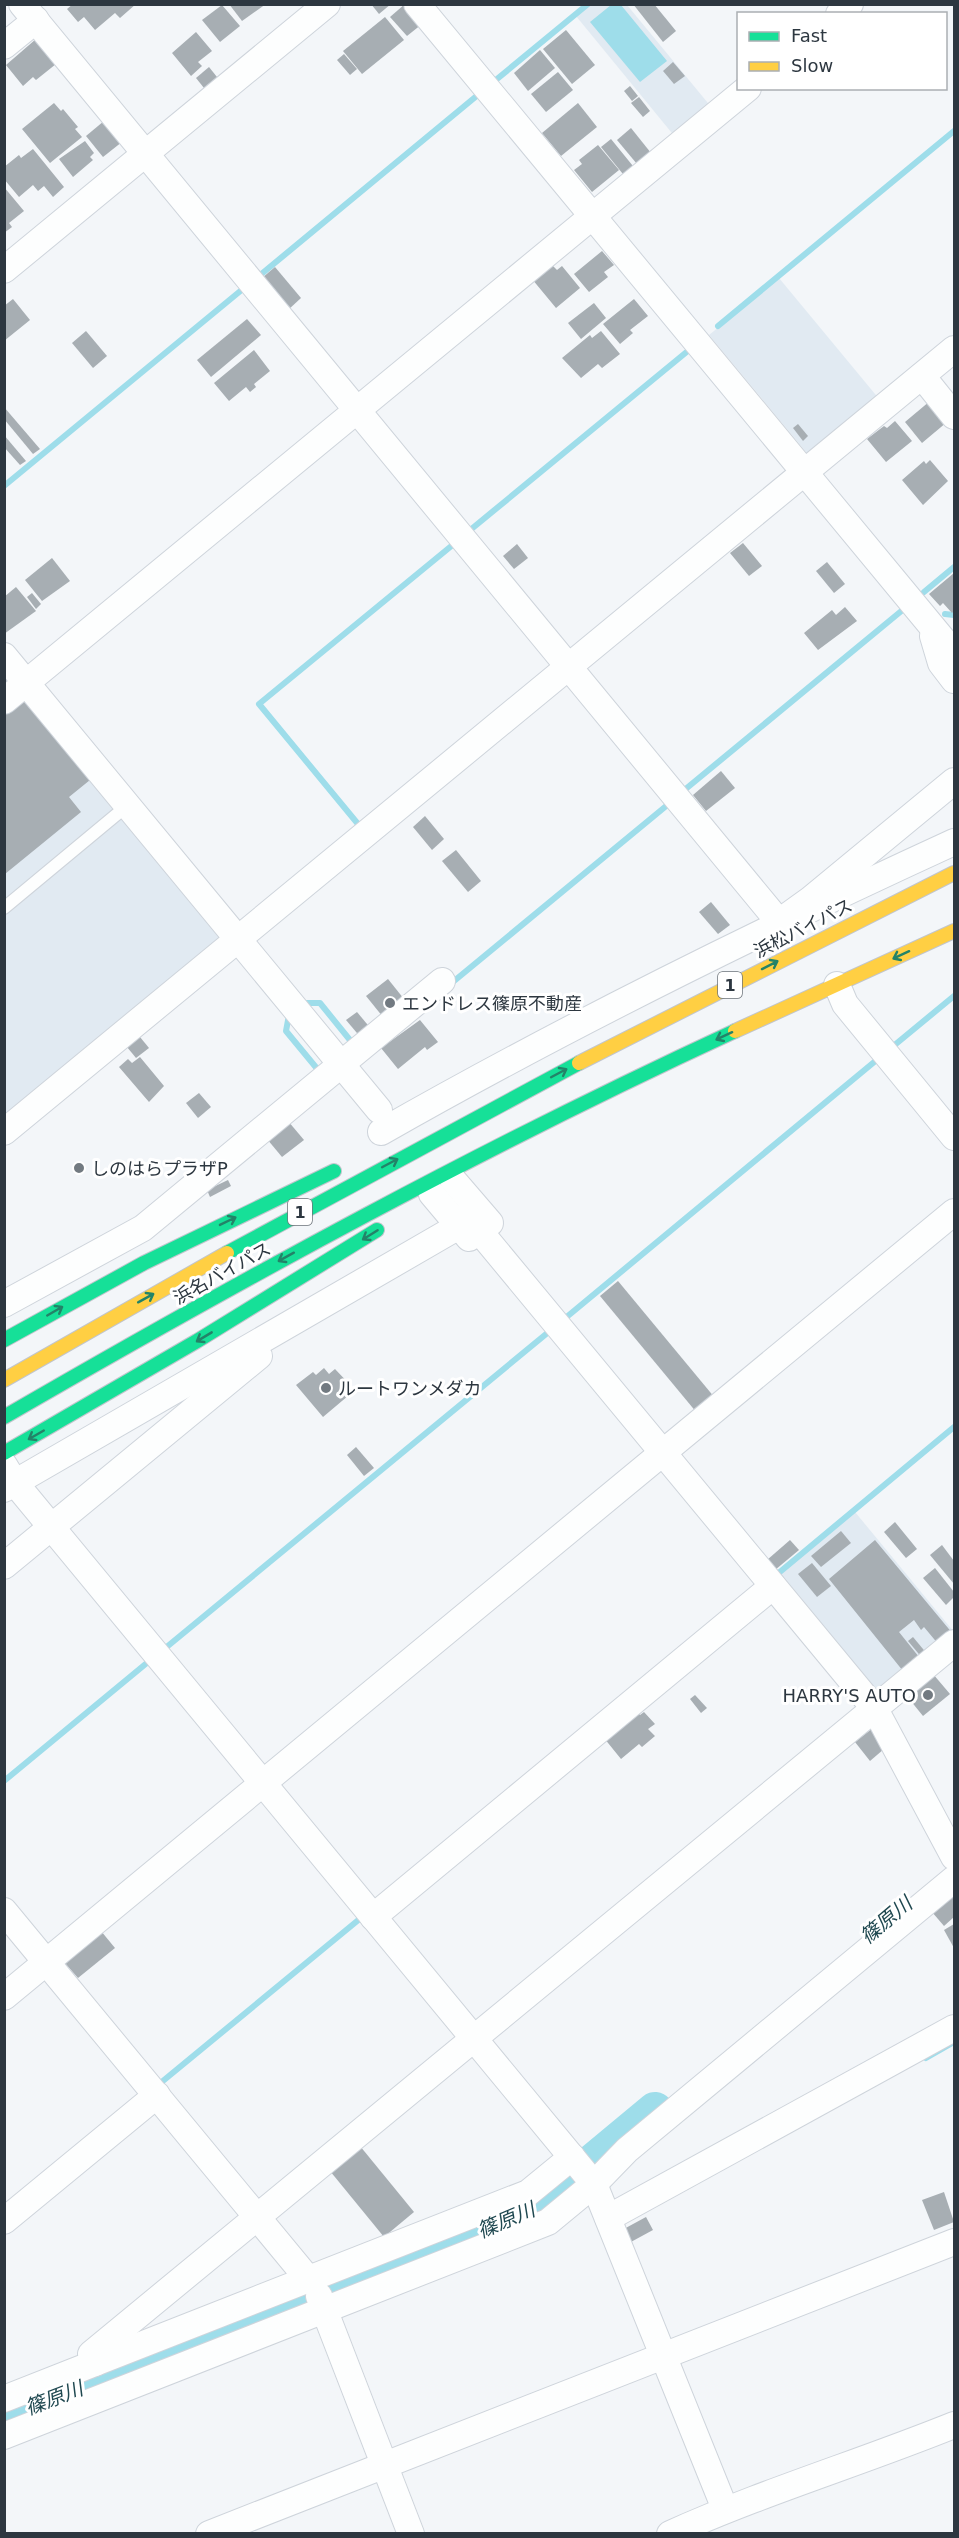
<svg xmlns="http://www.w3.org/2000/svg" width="959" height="2538" font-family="'DejaVu Sans','Noto Sans JP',sans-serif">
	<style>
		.built { fill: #e1eaf2 }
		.water { fill: #9eddea }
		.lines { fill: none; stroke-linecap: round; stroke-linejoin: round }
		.stream { stroke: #9eddea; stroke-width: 6 }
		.river { stroke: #9eddea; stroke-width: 38 }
		.building { fill: #a7aeb3 }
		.lane-casing { stroke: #ced4db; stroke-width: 14 }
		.street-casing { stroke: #ced4db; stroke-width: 28 }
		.fast-casing { stroke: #c1c5cc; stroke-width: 16 }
		.slow-casing { stroke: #c1c5cc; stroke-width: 16 }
		.lane { stroke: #fdfefe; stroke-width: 12 }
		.street { stroke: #fdfefe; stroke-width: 26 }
		.fast { stroke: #16e098; stroke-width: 14 }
		.slow { stroke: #ffcf43; stroke-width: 14 }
		.oneway { stroke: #238368 }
		.poi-dot { fill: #727a81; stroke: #fff; stroke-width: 2 }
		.labels { text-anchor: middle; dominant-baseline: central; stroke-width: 6; stroke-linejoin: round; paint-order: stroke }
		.shield { fill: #fff; stroke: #6c7379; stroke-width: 1.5 }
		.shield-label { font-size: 16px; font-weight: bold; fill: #2d3740 }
		.street-label { font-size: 18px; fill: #2d3740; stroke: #fff }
		.poi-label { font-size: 18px; fill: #2d3740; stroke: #fff; text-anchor: start }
		.water-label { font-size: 20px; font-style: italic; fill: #1f4850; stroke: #fff }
	</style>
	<rect width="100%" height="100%" fill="#f3f6f9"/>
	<g class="built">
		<polygon points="590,5 627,5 712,108 676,138 576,16"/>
		<polygon points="779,278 880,400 811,458 709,335"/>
		<polygon points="22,697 220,937 5,1114 4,711"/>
		<polygon points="855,1512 954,1632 880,1695 776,1577"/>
	</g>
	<polygon class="water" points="611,5 621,5 667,61 640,82 590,22"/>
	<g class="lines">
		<g class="stream">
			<polyline points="497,79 588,4"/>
			<polyline points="259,276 479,94"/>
			<polyline points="718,326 954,131"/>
			<polyline points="4,486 244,288"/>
			<polyline points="469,531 689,350"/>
			<polyline points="924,592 954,567"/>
			<polyline points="945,614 954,615"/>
			<polyline points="682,792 905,608"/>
			<polyline points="358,824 259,704 455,543"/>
			<polyline points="448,986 671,802"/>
			<polyline points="303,1003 320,1003 354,1045"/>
			<polyline points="289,1015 286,1031 319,1071"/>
			<polyline points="891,1048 954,996"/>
			<polyline points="563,1320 879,1058"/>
			<polyline points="775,1576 954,1427"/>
			<polyline points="163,1650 551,1330"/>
			<polyline points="4,1781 148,1662"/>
			<polyline points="926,2058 954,2042"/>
			<polyline points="158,2085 362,1917"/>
		</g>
		<polyline class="river" points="4,2418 537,2209 655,2111"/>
	</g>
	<g class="building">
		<polygon points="73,4 136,4 120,18 115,13 95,30 84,17 78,22 67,9"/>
		<polygon points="229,4 266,4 242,21"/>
		<polygon points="371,4 391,4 379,14"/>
		<polygon points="405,4 422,24 407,36 390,17"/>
		<polygon points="633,4 654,4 676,31 663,42"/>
		<polygon points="222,5 240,26 220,42 202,20"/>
		<polygon points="385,17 404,40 362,74 343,51"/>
		<polygon points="566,30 595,65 572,84 543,49"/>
		<polygon points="196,32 212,51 198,62 202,66 191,76 172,53"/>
		<polygon points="36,39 56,64 36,80 33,77 23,86 6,65"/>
		<polygon points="540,50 555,68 528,91 514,73"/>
		<polygon points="344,54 357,69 350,75 337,60"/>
		<polygon points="673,62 685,76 674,84 663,71"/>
		<polygon points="209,67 221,82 208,93 196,78"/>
		<polygon points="558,72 573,90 546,112 531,94"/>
		<polygon points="630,86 638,96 632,101 624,91"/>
		<polygon points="639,97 650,111 643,117 631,103"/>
		<polygon points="54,103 61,111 63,109 78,127 75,129 82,137 50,163 22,129"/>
		<polygon points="578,103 597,127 561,156 542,133"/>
		<polygon points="110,116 127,138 103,157 86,136"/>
		<polygon points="631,128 651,153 637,164 617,140"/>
		<polygon points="611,139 637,171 627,179 601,147"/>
		<polygon points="85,141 94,153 90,157 93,160 73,177 59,159"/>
		<polygon points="598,145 619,170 592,192 574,170 582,164 579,160"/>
		<polygon points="33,149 64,187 53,197 44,186 38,191 33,185 19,197 4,179 4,167 19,155 21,158"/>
		<polygon points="4,187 24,211 9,223 12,227 4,233"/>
		<polygon points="602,251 614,265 604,272 608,277 589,292 574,274"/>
		<polygon points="553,266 557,270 562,266 580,288 556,308 532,279"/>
		<polygon points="275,267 301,298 288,310 262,278"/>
		<polygon points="13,299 30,320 4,341 4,306"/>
		<polygon points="634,299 648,316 630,330 633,333 620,344 603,324"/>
		<polygon points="594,303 606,318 581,339 568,323"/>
		<polygon points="247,319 261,335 211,377 197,360"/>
		<polygon points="86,331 107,356 93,368 72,343"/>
		<polygon points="601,331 620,354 602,368 598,364 581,378 562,358 590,335 592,338"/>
		<polygon points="254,350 270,371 254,384 256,387 250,392 246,387 229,401 214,383"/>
		<polygon points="930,401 947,422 922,443 905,422"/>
		<polygon points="4,407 40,449 33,454 4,419"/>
		<polygon points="895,421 912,441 886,462 867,439 884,426 887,428"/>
		<polygon points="798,424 808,436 803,441 793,428"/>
		<polygon points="4,435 26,461 20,465 4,447"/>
		<polygon points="930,460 948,481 923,505 902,480 924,461 926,464"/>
		<polygon points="743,543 762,566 749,576 730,553"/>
		<polygon points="517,544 528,558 514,569 503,556"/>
		<polygon points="52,558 70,581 42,601 25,580"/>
		<polygon points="827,562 845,584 834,593 816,571"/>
		<polygon points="954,573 954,611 952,613 943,603 940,606 929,594"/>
		<polygon points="16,587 36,611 4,634 4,597"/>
		<polygon points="32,593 41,604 36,609 27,597"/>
		<polygon points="845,607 857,621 818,650 804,633 832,610 836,615"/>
		<polygon points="23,698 90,780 69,797 81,812 5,874 5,713"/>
		<polygon points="721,771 735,788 706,811 693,795"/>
		<polygon points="425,816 444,839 432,850 413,827"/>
		<polygon points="456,850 481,881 468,892 442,861"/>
		<polygon points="711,902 730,925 718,934 699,912"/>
		<polygon points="388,979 404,999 383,1017 366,996"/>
		<polygon points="357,1012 372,1030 362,1039 346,1020"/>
		<polygon points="420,1020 438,1042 427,1050 425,1047 398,1069 381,1048"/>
		<polygon points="140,1037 149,1048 136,1058 127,1047"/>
		<polygon points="140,1057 164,1086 149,1102 119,1067 128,1059 132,1063"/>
		<polygon points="199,1093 211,1107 198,1118 186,1103"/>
		<polygon points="288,1121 304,1140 282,1157 267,1139"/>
		<polygon points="228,1180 231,1186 210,1197 207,1190"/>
		<polygon points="618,1281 715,1398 697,1413 600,1296"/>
		<polygon points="324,1368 329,1374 335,1369 355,1390 323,1417 296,1385 313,1372 316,1375"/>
		<polygon points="356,1447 374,1468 364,1476 347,1455"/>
		<polygon points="895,1522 917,1549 906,1558 884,1532"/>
		<polygon points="841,1531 851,1543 821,1567 811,1556"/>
		<polygon points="790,1540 799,1550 775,1570 767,1560"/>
		<polygon points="875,1540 953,1634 939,1645 924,1627 921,1630 914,1620 899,1632 919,1657 903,1671 829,1579"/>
		<polygon points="942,1545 954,1561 954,1584 930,1555"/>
		<polygon points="812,1563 831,1586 817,1597 798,1574"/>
		<polygon points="935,1568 954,1592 954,1597 946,1605 923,1578"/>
		<polygon points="913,1637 928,1655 923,1659 908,1641"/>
		<polygon points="933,1674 950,1694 923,1716 906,1695"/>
		<polygon points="695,1695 707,1708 701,1713 690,1699"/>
		<polygon points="637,1711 640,1715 644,1712 655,1724 648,1729 655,1736 642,1747 639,1744 621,1759 604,1738"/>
		<polygon points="873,1728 884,1749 870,1761 855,1742"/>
		<polygon points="951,1896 954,1897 954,1917 944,1926 932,1912"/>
		<polygon points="954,1924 954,1948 944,1930"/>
		<polygon points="101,1931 115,1948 78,1978 64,1962"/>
		<polygon points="360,2146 414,2212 384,2237 330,2171"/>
		<polygon points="944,2192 954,2222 934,2230 922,2200"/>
		<polygon points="646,2217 653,2230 629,2243 622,2230"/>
	</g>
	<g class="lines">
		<defs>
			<polyline id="lane" points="4,908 128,805"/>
			<g id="street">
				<polyline points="22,4 779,922 811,899 954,781"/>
				<polyline points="417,4 954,653"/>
				<polyline points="839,14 850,4"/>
				<polyline points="4,46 36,20"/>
				<polyline points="4,270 327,4"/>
				<polyline points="922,376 954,416"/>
				<polyline points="933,636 941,663 954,680"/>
				<polyline points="4,656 379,1110"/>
				<polyline points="4,701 748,88"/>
				<polyline points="837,985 845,1004 954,1137"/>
				<polyline points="351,1056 442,981"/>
				<polyline points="4,1132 954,349"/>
				<path d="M381 1132C567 1026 760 931 954 842"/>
				<polyline points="453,1180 490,1223"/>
				<polyline points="432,1194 469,1238"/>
				<polyline points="467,1216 875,1709 954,1857"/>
				<polyline points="4,1304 143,1228 332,1072"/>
				<polyline points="4,1465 15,1483 594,2184 725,2509"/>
				<polyline points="4,1489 459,1226"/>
				<polyline points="4,1566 259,1356"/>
				<polyline points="4,1911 309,2280"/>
				<polyline points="373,1917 773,1586"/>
				<polyline points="4,1997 954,1212"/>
				<polyline points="608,2218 954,2028"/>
				<polyline points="4,2221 157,2095"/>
				<polyline points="319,2296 411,2534"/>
				<polyline points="95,2363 528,2193 572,2157"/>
				<polyline points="4,2399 95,2363 91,2354 954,1643"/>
				<polyline points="4,2436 548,2222 594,2184 627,2150 954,1879"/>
				<polyline points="209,2534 954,2242"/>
				<path d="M670 2534C763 2492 860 2463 954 2425"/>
			</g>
			<g id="fast">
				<polyline points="227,1253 579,1063"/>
				<polyline points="4,1340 144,1263 334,1171"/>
				<path d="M4 1417C244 1278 484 1147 735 1031"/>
				<polyline points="4,1453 197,1341 377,1230"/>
			</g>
			<g id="slow">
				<polyline points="735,1031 954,931"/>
				<polyline points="579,1063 954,873"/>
				<polyline points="4,1380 227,1253"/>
			</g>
		</defs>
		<use href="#lane" class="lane-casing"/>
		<use href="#street" class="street-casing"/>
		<use href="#fast" class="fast-casing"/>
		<use href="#slow" class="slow-casing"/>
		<use href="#lane" class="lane"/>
		<use href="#street" class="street"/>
		<use href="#fast" class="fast"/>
		<use href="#slow" class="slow"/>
	</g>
	<defs><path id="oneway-shaft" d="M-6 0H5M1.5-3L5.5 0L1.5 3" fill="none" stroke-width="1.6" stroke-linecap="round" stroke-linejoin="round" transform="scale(1.5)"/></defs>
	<g class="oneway">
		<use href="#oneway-shaft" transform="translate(901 955) rotate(155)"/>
		<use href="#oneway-shaft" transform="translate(770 965) rotate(-27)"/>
		<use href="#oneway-shaft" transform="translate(724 1036) rotate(155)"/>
		<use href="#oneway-shaft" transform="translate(559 1073) rotate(-28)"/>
		<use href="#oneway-shaft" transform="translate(390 1163) rotate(-28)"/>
		<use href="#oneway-shaft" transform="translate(228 1221) rotate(-26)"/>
		<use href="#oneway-shaft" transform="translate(370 1235) rotate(148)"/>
		<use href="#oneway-shaft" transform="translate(286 1257) rotate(151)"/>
		<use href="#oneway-shaft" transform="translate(146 1298) rotate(-29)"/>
		<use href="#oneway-shaft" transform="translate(55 1311) rotate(-30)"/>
		<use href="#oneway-shaft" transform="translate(204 1337) rotate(149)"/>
		<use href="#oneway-shaft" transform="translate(36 1435) rotate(150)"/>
	</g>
	<g class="poi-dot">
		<circle cx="390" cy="1003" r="6"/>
		<circle cx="79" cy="1168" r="6"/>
		<circle cx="326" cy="1388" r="6"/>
		<circle cx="928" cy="1695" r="6"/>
	</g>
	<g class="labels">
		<g class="shield">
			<rect x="718" y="972" width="24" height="26" rx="4.5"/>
			<rect x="288" y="1199" width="24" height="26" rx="4.5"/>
		</g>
		<g class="shield-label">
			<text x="730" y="985">1</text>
			<text x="300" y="1212">1</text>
		</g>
		<g class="street-label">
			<text transform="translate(803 928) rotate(-27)">浜松バイパス</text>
			<text transform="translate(222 1273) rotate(-29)">浜名バイパス</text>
		</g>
		<g class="poi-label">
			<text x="402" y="1003">エンドレス篠原不動産</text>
			<text x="91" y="1168">しのはらプラザP</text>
			<text x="338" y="1388">ルートワンメダカ</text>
			<text x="916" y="1695" text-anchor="end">HARRY'S AUTO</text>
		</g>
		<g class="water-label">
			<text transform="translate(886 1920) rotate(-40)">篠原川</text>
			<text transform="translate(506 2220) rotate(-23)">篠原川</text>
			<text transform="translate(54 2398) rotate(-21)">篠原川</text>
		</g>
	</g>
	<rect width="959" height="2538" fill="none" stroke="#2d3740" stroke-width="12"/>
	<rect x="737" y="12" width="210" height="78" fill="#ffffff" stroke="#abafb3" stroke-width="1.5"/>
	<rect x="749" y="32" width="30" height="9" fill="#16e098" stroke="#abafb3" stroke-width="1.5"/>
	<text x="791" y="42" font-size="18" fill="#2d3740">Fast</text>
	<rect x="749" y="62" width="30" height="9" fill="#ffcf43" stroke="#abafb3" stroke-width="1.5"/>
	<text x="791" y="72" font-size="18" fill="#2d3740">Slow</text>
</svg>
